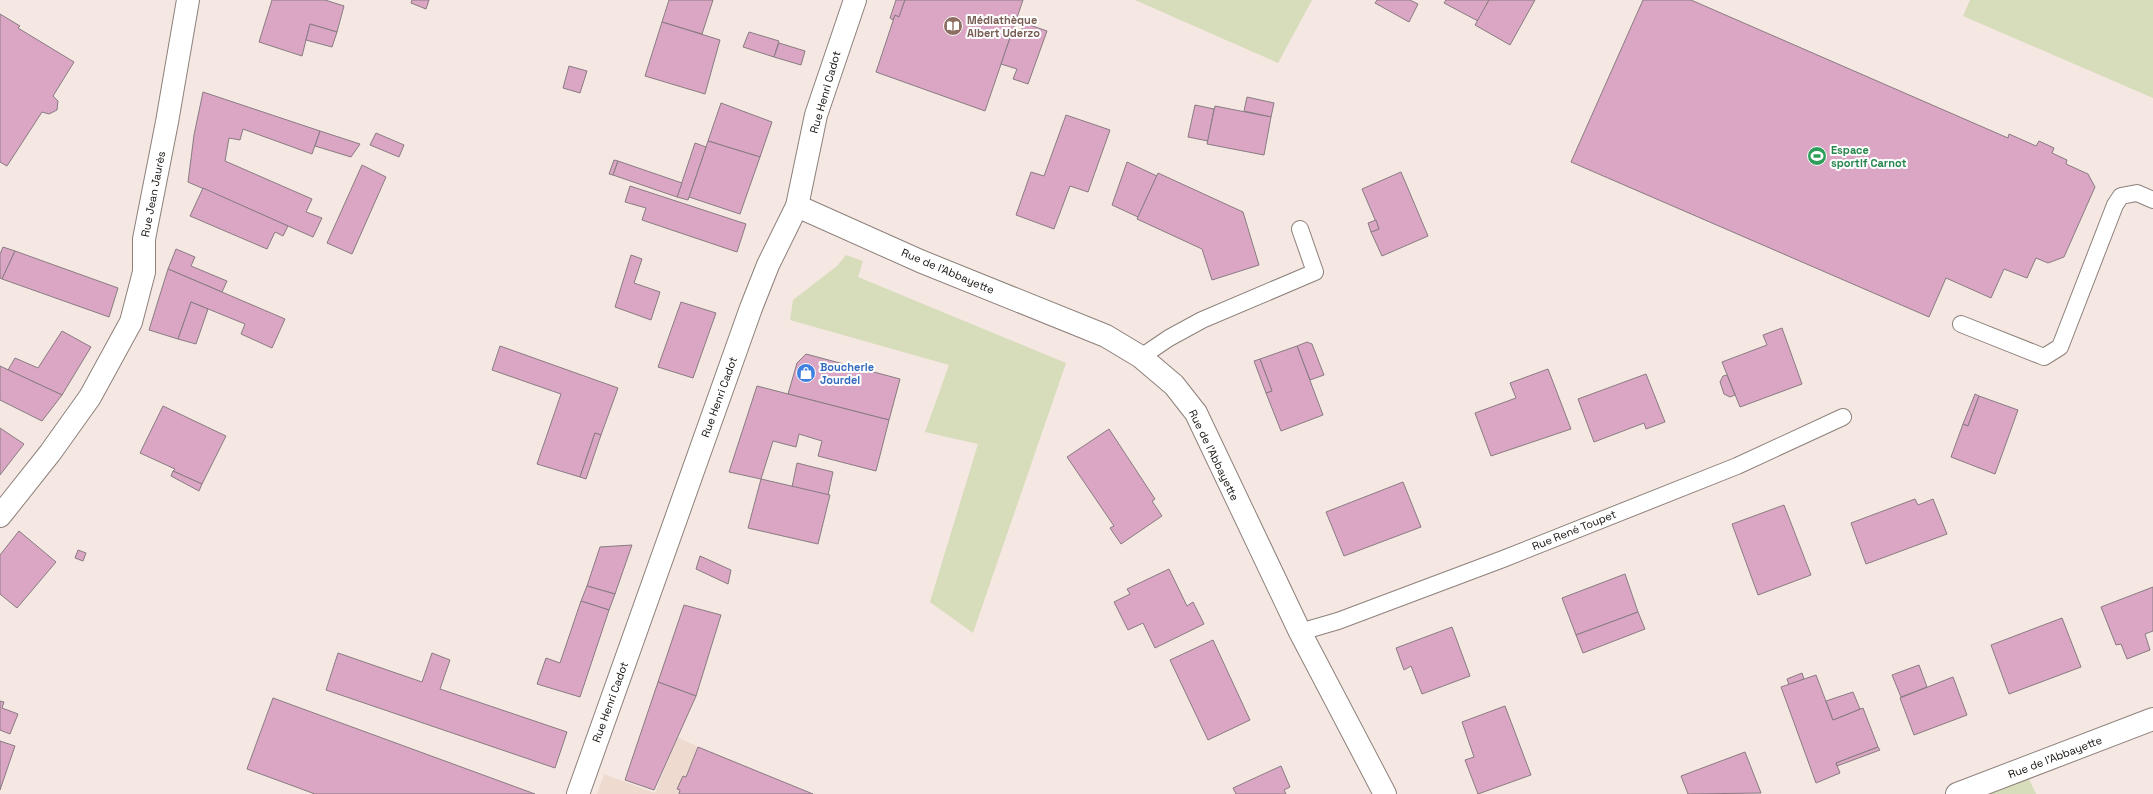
<svg xmlns="http://www.w3.org/2000/svg" width="2153" height="794" font-family="'Space Grotesk',sans-serif">
	<style>
		.built { fill: #efdad0 }
		.green { fill: #d7dcbb }
		.building { fill: #daa6c3; stroke: #887c82 }
		.lines { fill: none; stroke-linecap: round; stroke-linejoin: round }
		.service-casing { stroke: #8d817b; stroke-width: 18 }
		.minor-casing { stroke: #8d817b; stroke-width: 24 }
		.secondary-casing { stroke: #8d817b; stroke-width: 24 }
		.service { stroke: #fff; stroke-width: 16 }
		.minor { stroke: #fff; stroke-width: 22 }
		.secondary { stroke: #fff; stroke-width: 22 }
		.labels { text-anchor: middle; dominant-baseline: central; stroke-width: 4; stroke-linejoin: round; paint-order: stroke }
		.education-label { font-size: 11px; font-weight: bold; fill: #785e54; stroke: #fff; text-anchor: start }
		.street-label { font-size: 11px; fill: #15110e; stroke: #fff }
		.leisure-label { font-size: 11px; font-weight: bold; fill: #27864d; stroke: #fff; text-anchor: start }
		.shop-label { font-size: 11px; font-weight: bold; fill: #366cbe; stroke: #fff; text-anchor: start }
	</style>
	<rect width="100%" height="100%" fill="#f5e7e1"/>
	<polygon class="built" points="677,737 698,747 813,794 597,794 604,774 655,793"/>
	<g class="green">
		<polygon points="1135,0 1312,0 1278,63"/>
		<polygon points="1970,0 2153,0 2153,98 1963,16"/>
		<polygon points="846,255 863,261 858,277 1066,363 973,633 930,602 978,444 925,432 949,365 790,320 793,300 837,266"/>
		<polygon points="2024,769 2036,794 1957,794"/>
	</g>
	<g class="building">
		<polygon points="272,0 325,0 344,6 337,32 310,24 302,56 259,42"/>
		<polygon points="412,0 429,0 426,9 411,3"/>
		<polygon points="669,0 713,0 702,34 662,22"/>
		<polygon points="896,0 905,0 899,17 895,15 893,20 890,18"/>
		<polygon points="905,0 1023,0 985,111 876,72 895,15 899,17"/>
		<polygon points="1377,0 1410,0 1418,4 1409,22 1375,3"/>
		<polygon points="1446,0 1489,0 1478,21 1444,3"/>
		<polygon points="1489,0 1535,0 1510,45 1475,25"/>
		<polygon points="1643,0 1691,0 2008,138 2009,134 2036,146 2039,141 2054,148 2052,153 2067,160 2066,164 2088,174 2095,187 2064,257 2048,263 2036,258 2027,278 2004,269 1991,298 1946,278 1929,317 1571,162"/>
		<polygon points="0,14 20,26 18,28 74,62 53,96 58,101 57,110 49,114 42,112 7,166 0,162"/>
		<polygon points="662,22 720,40 705,94 645,76"/>
		<polygon points="1024,23 1047,31 1028,84 1013,79 1017,69 1001,64 1012,32 1020,34"/>
		<polygon points="310,24 337,32 332,47 306,40"/>
		<polygon points="749,32 779,41 774,57 743,47"/>
		<polygon points="779,43 805,51 801,65 774,57"/>
		<polygon points="569,66 587,71 580,93 563,88"/>
		<polygon points="203,92 320,131 312,154 243,129 240,140 229,138 225,161 312,199 306,212 322,218 313,237 188,182 194,135"/>
		<polygon points="1247,97 1274,103 1271,117 1244,111"/>
		<polygon points="721,103 772,122 760,157 708,141"/>
		<polygon points="1195,105 1214,109 1208,141 1188,137"/>
		<polygon points="1215,106 1271,117 1264,155 1207,144"/>
		<polygon points="1066,115 1110,130 1088,192 1070,186 1054,229 1016,215 1031,172 1044,176"/>
		<polygon points="320,131 360,144 351,157 315,146"/>
		<polygon points="376,133 404,145 399,157 370,145"/>
		<polygon points="708,141 760,157 740,214 689,197"/>
		<polygon points="695,143 706,147 688,200 677,197"/>
		<polygon points="614,160 618,161 613,175 609,174"/>
		<polygon points="618,161 682,183 677,197 613,175"/>
		<polygon points="1127,162 1157,176 1138,217 1112,205"/>
		<polygon points="362,165 386,177 352,254 327,243"/>
		<polygon points="1401,172 1428,236 1382,256 1371,232 1379,229 1362,189"/>
		<polygon points="1158,173 1243,212 1259,265 1212,280 1202,249 1137,219"/>
		<polygon points="630,186 746,224 737,252 642,220 646,208 625,202"/>
		<polygon points="203,188 288,226 283,236 275,232 267,249 190,216"/>
		<polygon points="1376,220 1379,229 1371,232 1368,223"/>
		<polygon points="3,247 15,251 2,279 0,278 0,254"/>
		<polygon points="176,249 195,257 191,266 227,281 222,292 168,269"/>
		<polygon points="15,251 118,288 109,317 2,279"/>
		<polygon points="631,255 642,259 634,283 660,292 651,320 615,307"/>
		<polygon points="168,269 285,319 272,348 241,334 245,324 191,302 178,339 149,330"/>
		<polygon points="191,302 208,309 196,344 178,339"/>
		<polygon points="681,302 716,313 693,378 658,367"/>
		<polygon points="1782,328 1802,384 1740,407 1722,362 1767,345 1763,335"/>
		<polygon points="62,331 91,347 62,395 8,370 15,358 38,368"/>
		<polygon points="1307,342 1312,344 1324,375 1310,380 1297,346"/>
		<polygon points="500,346 618,388 601,435 595,433 580,477 537,464 561,394 492,370"/>
		<polygon points="1297,346 1323,415 1281,431 1266,393 1272,391 1260,359"/>
		<polygon points="806,354 900,379 889,420 788,394 797,363"/>
		<polygon points="1260,359 1272,391 1266,393 1254,361"/>
		<polygon points="0,366 62,395 42,421 0,400"/>
		<polygon points="1548,369 1571,429 1491,456 1475,413 1516,398 1510,383"/>
		<polygon points="1646,374 1665,422 1646,429 1644,423 1594,442 1578,399"/>
		<polygon points="1727,375 1735,395 1730,397 1724,394 1720,382 1723,376"/>
		<polygon points="757,386 889,420 876,471 818,456 822,441 799,434 796,447 773,441 761,479 729,472"/>
		<polygon points="1975,394 1979,396 1968,426 1963,424"/>
		<polygon points="1979,396 2018,410 1995,474 1951,457 1963,424 1968,426"/>
		<polygon points="163,406 226,436 202,484 173,471 175,469 140,453"/>
		<polygon points="0,428 24,444 0,475"/>
		<polygon points="1109,429 1155,499 1152,501 1162,516 1121,544 1110,528 1114,526 1067,457"/>
		<polygon points="595,433 601,435 586,479 580,477"/>
		<polygon points="797,463 833,472 828,495 792,487"/>
		<polygon points="173,471 202,484 199,491 171,476"/>
		<polygon points="761,479 830,495 818,544 748,528"/>
		<polygon points="1403,482 1421,527 1344,556 1326,512"/>
		<polygon points="1915,499 1918,505 1933,499 1947,534 1866,564 1851,523"/>
		<polygon points="1784,505 1811,575 1758,595 1732,524"/>
		<polygon points="19,531 56,562 17,608 0,594 0,555"/>
		<polygon points="632,545 615,594 587,586 600,547"/>
		<polygon points="78,550 86,553 83,561 75,558"/>
		<polygon points="700,556 731,570 728,584 696,569"/>
		<polygon points="1169,569 1187,606 1193,602 1204,624 1155,648 1143,623 1128,630 1114,602 1130,594 1127,589"/>
		<polygon points="1625,574 1638,612 1576,635 1562,598"/>
		<polygon points="587,586 615,594 609,610 581,601"/>
		<polygon points="2153,587 2153,631 2145,634 2150,650 2127,659 2121,644 2116,645 2101,607"/>
		<polygon points="581,601 609,610 580,697 537,684 546,658 560,663"/>
		<polygon points="684,605 721,615 696,696 658,682"/>
		<polygon points="1638,612 1645,629 1583,653 1576,635"/>
		<polygon points="2062,618 2081,667 2009,694 1991,645"/>
		<polygon points="1452,627 1470,676 1422,694 1411,666 1404,670 1396,648"/>
		<polygon points="1213,640 1250,720 1208,740 1170,660"/>
		<polygon points="338,653 422,682 432,653 450,660 440,689 567,732 555,768 326,690"/>
		<polygon points="1919,665 1927,687 1901,697 1892,675"/>
		<polygon points="1802,673 1804,679 1789,685 1787,679"/>
		<polygon points="1816,675 1833,720 1863,708 1878,747 1836,763 1840,773 1816,783 1781,687"/>
		<polygon points="1953,677 1967,715 1914,735 1900,698"/>
		<polygon points="658,682 696,696 654,790 625,780"/>
		<polygon points="1853,692 1860,709 1833,720 1826,701"/>
		<polygon points="273,698 535,794 315,794 247,769"/>
		<polygon points="0,701 4,702 2,708 18,714 10,734 0,730"/>
		<polygon points="1505,706 1531,775 1478,794 1465,760 1474,757 1462,722"/>
		<polygon points="0,741 15,746 0,790"/>
		<polygon points="698,747 764,774 813,794 679,794 680,790 677,789 683,776 686,777"/>
		<polygon points="1878,747 1880,750 1837,766 1836,763"/>
		<polygon points="1745,752 1761,793 1688,794 1681,776"/>
		<polygon points="1281,766 1290,787 1284,790 1286,794 1236,794 1233,788"/>
	</g>
	<g class="lines">
		<defs>
			<g id="service">
				<polyline points="1961,324 2044,357 2060,347 2115,205 2121,196 2137,193 2153,200"/>
				<polyline points="1141,357 1169,338 1202,320 1315,272 1300,229"/>
				<polyline points="1300,632 1338,621 1503,559 1737,466 1843,417"/>
			</g>
			<g id="minor">
				<polyline points="797,206 920,261 1106,336 1141,357 1174,385 1196,413 1300,632 1385,794"/>
				<polyline points="0,516 50,453 90,397 131,322 144,272 144,239 167,122 188,0"/>
				<polyline points="1957,794 2153,719"/>
			</g>
			<polyline id="secondary" points="578,794 751,308 768,265 797,206 816,115 855,0"/>
		</defs>
		<use href="#service" class="service-casing"/>
		<use href="#minor" class="minor-casing"/>
		<use href="#secondary" class="secondary-casing"/>
		<use href="#service" class="service"/>
		<use href="#minor" class="minor"/>
		<use href="#secondary" class="secondary"/>
	</g>
	<defs>
		<symbol id="library-disc" viewBox="-11 -11 22 22"><circle r="9.5" fill="#8d6e63" stroke="#fff"/><path d="M-6-4Q-3-5.5-.7-3.5V5Q-3 3-6 4ZM6-4Q3-5.5 .7-3.5V5Q3 3 6 4Z" fill="#fff"/></symbol>
		<symbol id="stadium-disc" viewBox="-11 -11 22 22"><circle r="9.5" fill="#2e9e5b" stroke="#fff"/><path d="M0-5a6.5 5 0 1 0 0 10a6.5 5 0 1 0 0-10ZM-3.5-1.8h7v3.6h-7Z" fill="#fff"/></symbol>
		<symbol id="shop-disc" viewBox="-11 -11 22 22"><circle r="9.5" fill="#3f7fe0" stroke="#fff"/><path d="M-5-2.5h2.3a2.7 3.5 0 0 1 5.4 0H5L5.5 6h-11ZM-1.5-2.5h3a1.5 2.3 0 0 0-3 0Z" fill="#fff"/></symbol>
	</defs>
	<g fill-rule="evenodd">
		<use href="#library-disc" x="942" y="15" width="22" height="22"/>
		<use href="#stadium-disc" x="1806" y="145" width="22" height="22"/>
		<use href="#shop-disc" x="795" y="362" width="22" height="22"/>
	</g>
	<g class="labels">
		<g class="education-label">
			<text x="967" y="20">Médiathèque<tspan x="967" dy="13">Albert Uderzo</tspan></text>
		</g>
		<g class="street-label">
			<text transform="translate(825 92) rotate(-74)">Rue Henri Cadot</text>
			<text transform="translate(153 194) rotate(-79)">Rue Jean Jaurès</text>
			<text transform="translate(948 271) rotate(23)">Rue de l'Abbayette</text>
			<text transform="translate(719 397) rotate(-70)">Rue Henri Cadot</text>
			<text transform="translate(1214 455) rotate(64)">Rue de l'Abbayette</text>
			<text transform="translate(1574 530) rotate(-22)">Rue René Toupet</text>
			<text transform="translate(610 702) rotate(-70)">Rue Henri Cadot</text>
			<text transform="translate(2055 757) rotate(-21)">Rue de l'Abbayette</text>
		</g>
		<g class="leisure-label">
			<text x="1831" y="150">Espace<tspan x="1831" dy="13">sportif Carnot</tspan></text>
		</g>
		<g class="shop-label">
			<text x="820" y="367">Boucherie<tspan x="820" dy="13">Jourdel</tspan></text>
		</g>
	</g>
</svg>
